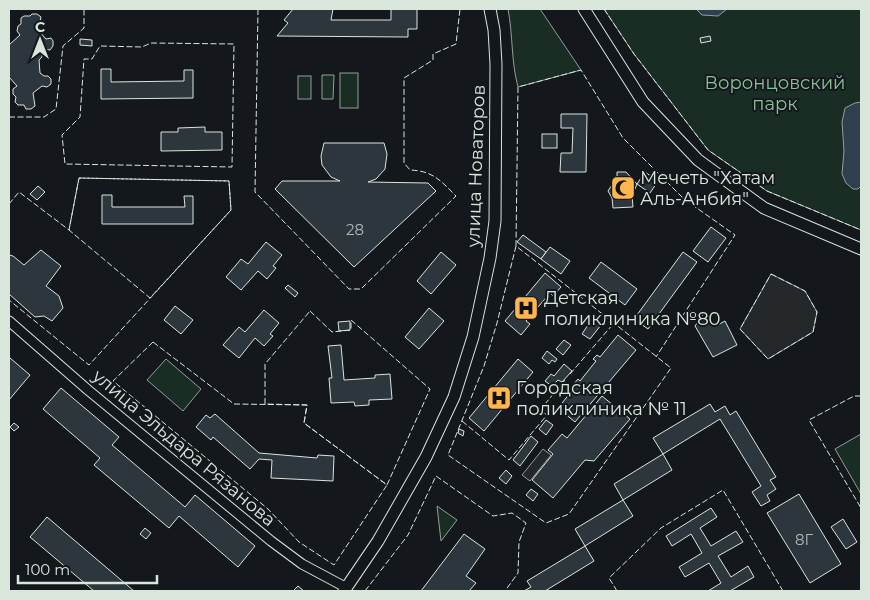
<svg xmlns="http://www.w3.org/2000/svg" width="870" height="600" font-family="Montserrat,sans-serif">
	<style>
		.green { fill: #1a2d24; stroke: #939e99 }
		.parking { fill: #24282b; stroke: #939e99 }
		.water { fill: #2f3f4d; stroke: #939e99 }
		.building { fill: #2c363c; stroke: #d8e6dc }
		.lines { fill: none; stroke-linecap: round; stroke-linejoin: round }
		.street-casing { stroke: #d8e6dc; stroke-width: 11 }
		.secondary-casing { stroke: #d8e6dc; stroke-width: 13 }
		.street { stroke: #14181c; stroke-width: 9 }
		.secondary { stroke: #14181c; stroke-width: 11 }
		.fence { stroke: #d8e6dc; stroke-width: 1; stroke-dasharray: 6 2.5; stroke-linecap: butt }
		.labels { text-anchor: middle; dominant-baseline: central; stroke-width: 4; stroke-linejoin: round; paint-order: stroke }
		.number-label { font-size: 15px; fill: #adbab4 }
		.park-label { font-size: 18px; fill: #8ac095; stroke: #14181c }
		.street-label { font-size: 18px; fill: #d8e6dc; stroke: #14181c }
		.poi-label { font-size: 18px; fill: #d8e6dc; stroke: #14181c; text-anchor: start }
	</style>
	<rect width="100%" height="100%" fill="#14181c"/>
	<g class="green">
		<path d="M508 9H540L581 70 518 87C511 61 513 35 508 9Z"/>
		<polygon points="604,9 861,9 861,230 767,191 708,150 634,54"/>
		<rect x="340" y="73" width="18" height="35"/>
		<polygon points="322,75 334,75 333,99 322,99"/>
		<rect x="298" y="76" width="13" height="23"/>
		<polygon points="166,359 201,389 183,411 147,380"/>
		<polygon points="861,434 861,494 835,449"/>
		<polygon points="437,506 457,520 441,541"/>
	</g>
	<g class="parking">
		<polygon points="771,274 805,291 817,312 813,332 768,359 740,329"/>
		<polygon points="543,449 551,455 530,481 522,475"/>
	</g>
	<g class="water">
		<polygon points="696,9 695,9 727,9 718,16 702,15"/>
		<polygon points="861,102 861,186 858,189 853,189 846,183 842,174 844,151 842,122 845,108 855,103"/>
	</g>
	<g class="building">
		<polygon points="293,9 333,9 331,20 391,20 391,9 417,9 417,29 408,29 408,37 277,36 288,23 284,20"/>
		<polygon points="32,14 37,14 41,17 40,22 37,25 37,31 39,31 46,39 51,38 53,41 53,46 50,50 45,49 42,52 42,57 39,60 40,73 44,76 48,76 51,79 51,84 47,87 42,86 33,93 35,106 31,109 26,109 24,105 18,105 15,102 16,97 13,94 13,89 17,86 9,77 9,45 20,35 17,31 18,26 21,24 21,18 24,16 30,16"/>
		<polygon points="710,36 711,41 701,43 700,38"/>
		<polygon points="80,39 92,40 92,46 80,45"/>
		<polygon points="101,69 111,69 111,82 184,81 184,70 193,70 193,98 101,99"/>
		<polygon points="561,114 587,114 586,172 560,172 561,153 572,153 573,128 561,128"/>
		<polygon points="205,127 205,132 222,132 222,150 161,151 161,132 178,132 178,128"/>
		<rect x="542" y="134" width="15" height="14"/>
		<polygon points="324,143 384,143 387,154 385,169 376,179 368,182 428,183 436,191 354,267 275,189 282,181 340,181 331,177 322,165 321,156"/>
		<polygon points="617,172 626,172 637,184 632,196 633,207 613,208 612,198 608,191 617,177"/>
		<polygon points="645,172 658,181 650,193 637,184"/>
		<polygon points="38,186 45,192 37,200 30,194"/>
		<polygon points="102,195 112,195 112,207 185,207 184,196 193,196 193,224 102,224"/>
		<polygon points="711,227 726,238 708,262 693,251"/>
		<polygon points="523,235 546,252 541,259 517,242"/>
		<polygon points="266,242 282,255 273,266 276,268 267,279 258,271 241,290 226,277 241,259 248,264"/>
		<polygon points="550,247 570,261 561,274 541,259"/>
		<polygon points="41,250 61,266 46,286 59,296 63,308 52,321 44,316 35,317 9,294 9,255 13,256 24,265"/>
		<polygon points="441,252 456,265 431,294 417,281"/>
		<polygon points="683,252 697,262 648,329 634,319"/>
		<polygon points="601,262 637,289 625,305 589,278"/>
		<polygon points="545,273 561,287 553,296 550,293 526,321 530,324 521,335 505,321"/>
		<polygon points="288,285 298,293 295,297 285,288"/>
		<polygon points="175,306 193,320 181,334 164,320"/>
		<polygon points="429,308 444,321 419,349 405,337"/>
		<polygon points="264,310 279,323 270,334 273,336 264,346 255,338 239,358 223,345 239,327 245,332"/>
		<polygon points="704,313 716,326 725,321 737,345 713,357 695,326"/>
		<polygon points="592,319 601,325 590,339 582,334"/>
		<polygon points="350,321 350,330 339,331 338,322"/>
		<polygon points="618,335 636,350 575,422 558,408 575,387 573,385 578,379 580,381 596,361 593,359 597,355 600,357"/>
		<polygon points="564,340 571,345 563,355 556,349"/>
		<polygon points="341,345 344,380 375,378 375,375 390,374 392,399 369,400 369,405 355,406 354,402 331,403 329,378 332,378 328,346"/>
		<polygon points="547,351 557,359 555,362 552,360 549,364 542,358"/>
		<polygon points="10,358 30,375 9,400 9,360"/>
		<polygon points="518,359 533,372 484,431 469,418"/>
		<polygon points="564,364 572,371 562,382 558,380 552,386 545,381 551,374 554,376"/>
		<polygon points="61,388 119,437 112,445 185,507 195,495 255,546 238,567 179,516 169,528 94,465 100,458 43,409"/>
		<polygon points="602,396 630,419 594,461 585,460 553,498 532,480 553,454 548,450 562,434 567,438"/>
		<polygon points="710,404 715,412 725,406 730,415 736,411 776,477 770,480 776,489 767,495 770,501 761,506 752,492 761,486 720,419 663,454 653,438"/>
		<polygon points="215,414 259,453 317,458 318,455 334,456 333,481 271,478 272,460 259,459 250,469 213,437 211,440 196,427 206,415 210,418"/>
		<polygon points="546,420 553,425 546,435 539,429"/>
		<polygon points="14,423 19,427 14,431 10,427"/>
		<polygon points="459,429 464,431 463,436 458,433"/>
		<polygon points="531,436 538,442 520,466 513,460"/>
		<polygon points="663,454 672,470 623,500 614,484"/>
		<polygon points="506,470 512,476 506,484 499,478"/>
		<polygon points="531,489 538,494 533,501 526,495"/>
		<polygon points="799,494 841,564 810,583 767,513"/>
		<polygon points="623,500 633,516 585,546 575,529"/>
		<polygon points="711,508 717,517 700,528 711,546 736,531 743,542 718,556 731,577 748,566 754,577 730,591 708,591 721,583 709,563 685,577 679,567 702,553 691,534 672,546 666,536"/>
		<polygon points="47,517 134,591 94,591 30,537"/>
		<polygon points="843,519 857,542 846,549 831,527"/>
		<polygon points="145,528 151,533 146,539 140,534"/>
		<polygon points="464,534 485,549 466,576 476,583 469,591 421,591"/>
		<polygon points="585,546 594,561 545,591 524,591 531,587 527,581"/>
		<polygon points="298,586 304,591 293,591"/>
	</g>
	<g class="lines">
		<defs>
			<polyline id="street" points="9,321 88,390 271,541 302,564 347,588"/>
			<g id="secondary">
				<polyline points="584,9 643,102 698,160 764,208 861,249"/>
				<polyline points="344,591 378,541 426,457 454,397 473,337 490,258 495,221 496,64 494,30 490,9"/>
			</g>
		</defs>
		<use href="#street" class="street-casing"/>
		<use href="#secondary" class="secondary-casing"/>
		<use href="#street" class="street"/>
		<use href="#secondary" class="secondary"/>
		<g class="fence">
			<path d="M258 9 255 192 349 289H361L456 196C440 180 433 171 410 170L404 163V78L433 60V54L456 44 460 9"/>
			<polyline points="604,9 634,54 708,150 767,191 861,230"/>
			<polygon points="151,43 234,44 232,167 65,164 62,135 80,117 84,59 92,59 100,46 142,47"/>
			<polyline points="9,117 44,117 56,109 63,46 84,28 84,9"/>
			<polygon points="79,178 229,181 231,210 150,298 69,230"/>
			<polyline points="9,204 19,192 69,230 79,178 229,181 231,210 89,365 9,300"/>
			<polyline points="516,246 497,323 484,366 448,455 546,523 569,514 671,368 516,246 518,87 581,70 623,138 684,199 735,235 656,357"/>
			<polygon points="771,274 805,291 817,312 813,332 768,359 740,329"/>
			<polygon points="310,311 332,332 351,330 351,320 430,389 387,485 304,423 307,405 265,404 265,364"/>
			<polygon points="153,342 234,404 307,405 304,423 387,485 334,565 299,542 268,509 113,381"/>
			<polyline points="570,374 614,323"/>
			<polyline points="861,396 854,396 809,420 861,508"/>
			<polyline points="462,421 509,460 547,415 540,410 565,380"/>
			<polyline points="365,591 408,535 436,476 493,516 512,513 526,523 519,542 518,573 505,591"/>
			<polyline points="617,591 609,578 661,528 723,490 783,591 782,591"/>
		</g>
	</g>
	<defs>
		<symbol id="mosque-square" viewBox="-11 -11 22 22"><rect x="-9" y="-9" width="18" height="18" rx="4" fill="#ffb74d" stroke="#14181c"/><path d="M3.5-4.9A6 6 0 1 0 3.5 4.9A5 5 0 1 1 3.5-4.9Z" fill="#111"/></symbol>
		<symbol id="hospital-square" viewBox="-11 -11 22 22"><rect x="-9" y="-9" width="18" height="18" rx="4" fill="#ffb74d" stroke="#14181c"/><path d="M-5-5h3v3.5h4V-5h3V5h-3V1.5h-4V5h-3Z" fill="#111"/></symbol>
	</defs>
	<g fill-rule="evenodd">
		<use href="#mosque-square" x="609" y="174" width="28" height="28"/>
		<use href="#hospital-square" x="512" y="294" width="28" height="28"/>
		<use href="#hospital-square" x="485" y="384" width="28" height="28"/>
	</g>
	<g class="labels">
		<g class="number-label">
			<text x="355" y="229">28</text>
			<text x="804" y="539">8Г</text>
		</g>
		<g class="park-label">
			<text x="775" y="83">Воронцовский<tspan x="775" dy="21">парк</tspan></text>
		</g>
		<g class="street-label">
			<text transform="translate(476 166) rotate(-88)">улица Новаторов</text>
			<text transform="translate(184 448) rotate(40)">улица Эльдара Рязанова</text>
		</g>
		<g class="poi-label">
			<text x="640" y="178">Мечеть "Хатам<tspan x="640" dy="21">Аль-Анбия"</tspan></text>
			<text x="544" y="298">Детская<tspan x="544" dy="21">поликлиника №80</tspan></text>
			<text x="516" y="388">Городская<tspan x="516" dy="21">поликлиника № 11</tspan></text>
		</g>
	</g>
	<rect width="870" height="600" fill="none" stroke="#d8e6dc" stroke-width="20"/>
	<g transform="translate(40 40)" stroke="#14181c" stroke-width="4" paint-order="stroke">
	<path d="M0-4L9 19L0 12L-9 19Z" fill="#d8e6dc"/>
	<text y="-8" font-size="14" font-weight="bold" text-anchor="middle" fill="#d8e6dc">С</text>
	</g>
	<path d="M18 575v8h139v-8" fill="none" stroke="#d8e6dc" stroke-width="2.5"/>
	<text x="25" y="575" font-size="15" fill="#d8e6dc" stroke="#14181c" stroke-width="4" paint-order="stroke">100 m</text>
</svg>
